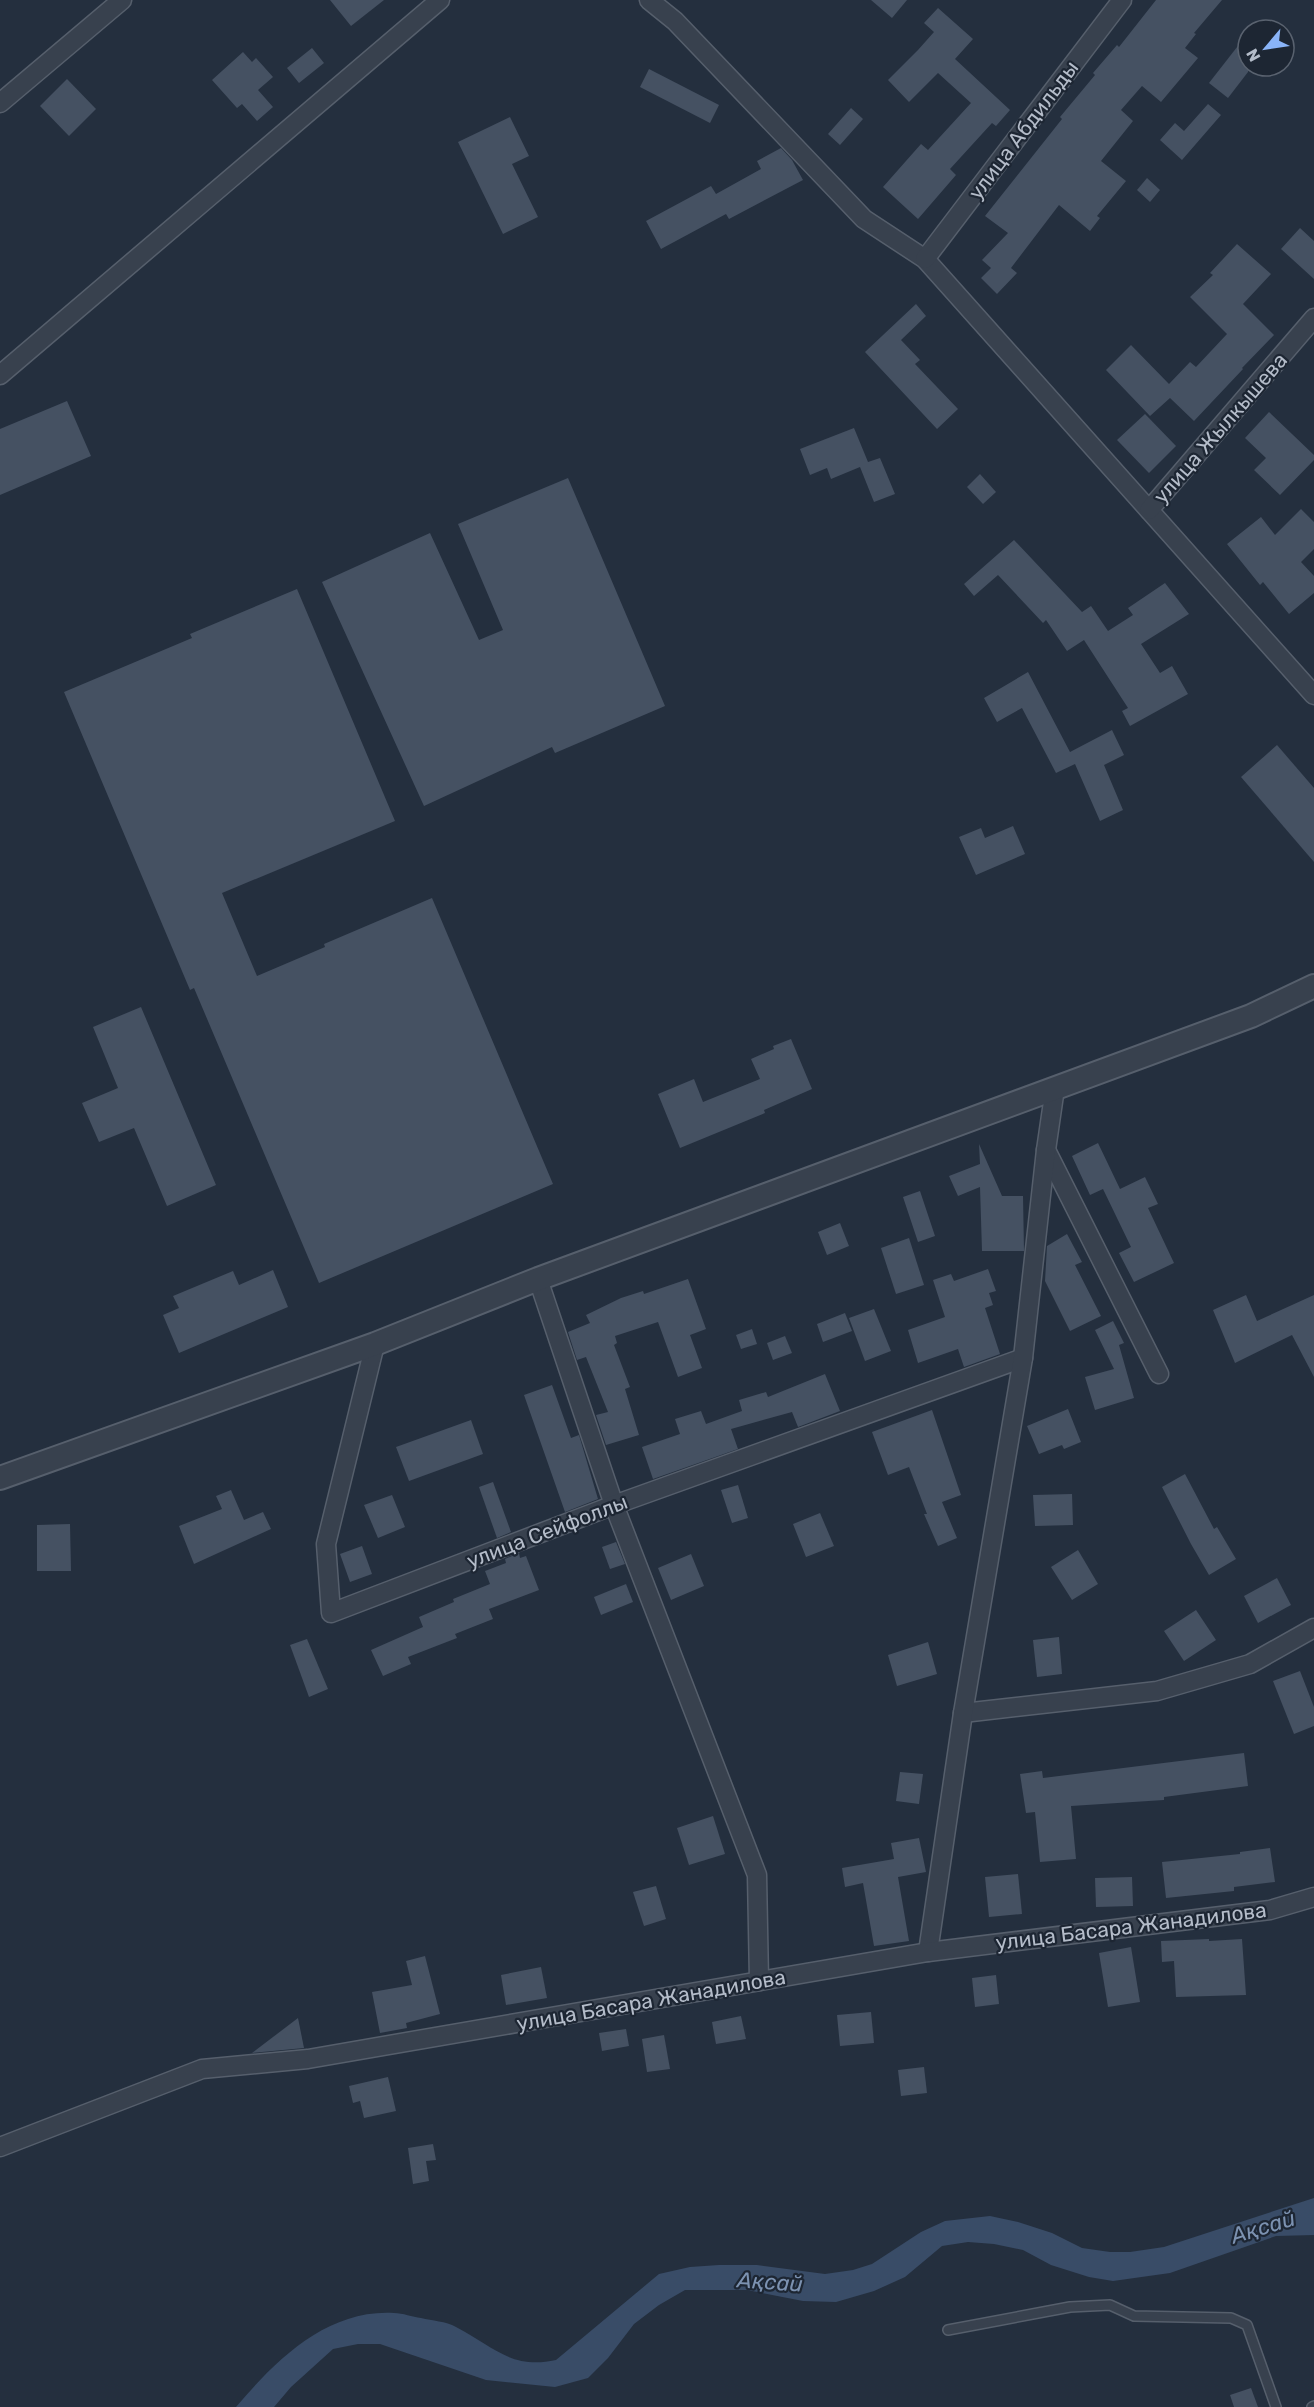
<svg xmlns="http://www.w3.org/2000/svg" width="1314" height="2407" font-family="Rubik,sans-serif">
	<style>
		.water { fill: #394c67 }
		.building { fill: #455162 }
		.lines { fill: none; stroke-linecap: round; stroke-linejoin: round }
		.service-casing { stroke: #565f6c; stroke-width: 12 }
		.minor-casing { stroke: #565f6c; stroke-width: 21 }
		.tertiary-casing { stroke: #565f6c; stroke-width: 26 }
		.service { stroke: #38414e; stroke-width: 9 }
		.minor { stroke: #38414e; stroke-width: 18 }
		.tertiary { stroke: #38414e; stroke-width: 22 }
		.labels { text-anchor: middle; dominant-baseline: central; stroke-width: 4.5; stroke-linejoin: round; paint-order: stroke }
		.street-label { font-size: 21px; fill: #b4bcc9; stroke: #1d2633 }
		.water-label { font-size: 22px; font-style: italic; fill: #7c92b1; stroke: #1d2633 }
	</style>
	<rect width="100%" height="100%" fill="#242f3e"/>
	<path class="water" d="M1314 2198V2235L1276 2236 1170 2273 1113 2281 1089 2277 1051 2265 1023 2250 994 2244 968 2242 942 2246 905 2277 874 2291 836 2302 803 2301 747 2290H685L659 2305 634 2324 608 2358 588 2378 555 2387 486 2380 380 2344H358L333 2349 291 2387 274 2407H236C276 2360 327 2309 394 2313 403 2313 412 2317 421 2318 432 2321 446 2321 456 2327 493 2346 511 2370 556 2360L659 2274 690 2267 719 2265H757L825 2274 853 2270 872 2264 921 2232 945 2221 990 2216 1018 2222 1052 2233 1082 2248 1110 2252H1130L1164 2247Z"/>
	<g class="building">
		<polygon points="330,0 384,0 351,26"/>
		<polygon points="871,0 907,0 892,18"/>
		<polygon points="1156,0 1222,0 1194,33 1196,34 1185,48 1198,58 1161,102 1142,86 1121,110 1133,121 1101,161 1126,181 1097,216 1100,218 1090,231 1059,205 1011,268 1017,273 997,294 981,278 991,268 982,260 1008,233 985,216 1062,119 1060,117 1095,75 1093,73 1117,45 1119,47"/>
		<polygon points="938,8 973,39 955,59 1010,110 996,126 992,123 950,169 956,175 918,219 883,187 921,144 928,150 971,103 938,73 909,102 888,80 918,50 934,32 924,23"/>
		<polygon points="1248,33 1248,72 1228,98 1209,83"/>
		<polygon points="312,48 324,63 299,83 287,68"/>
		<polygon points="243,52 252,62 256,58 273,77 258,90 273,107 257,121 242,104 237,108 212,80"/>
		<polygon points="649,69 719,105 710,123 640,87"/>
		<polygon points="67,79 96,109 69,136 40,106"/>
		<polygon points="1208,104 1221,115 1182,160 1160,140 1175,123 1184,131"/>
		<polygon points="851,108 863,119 840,145 828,134"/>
		<polygon points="510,117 529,156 512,164 538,217 503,234 458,142"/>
		<polygon points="781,148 792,160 803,180 729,219 726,214 661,249 646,221 711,186 716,194 761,169 757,161"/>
		<polygon points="1147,178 1160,190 1150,202 1137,190"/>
		<polygon points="1300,228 1314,241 1314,279 1281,249"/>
		<polygon points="1237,244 1271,274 1243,304 1274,335 1242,368 1243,369 1194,421 1170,398 1150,416 1106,370 1131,345 1169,384 1190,362 1196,367 1227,334 1190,297 1213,275 1210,273"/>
		<polygon points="916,304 926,316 901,340 920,360 915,364 958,409 937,429 865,352"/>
		<polygon points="67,401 91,456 0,495 0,429"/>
		<polygon points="1269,412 1314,455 1314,460 1280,495 1254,470 1266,458 1245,438"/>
		<polygon points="1145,414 1176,446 1149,473 1117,440"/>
		<polygon points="854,428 868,462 880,458 895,494 874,502 860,467 831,479 827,468 810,475 800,449"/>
		<polygon points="980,474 996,492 983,504 967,487"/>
		<polygon points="568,478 665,706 555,753 552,747 424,806 322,582 430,533 479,640 503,630 458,524"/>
		<polygon points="1301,509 1314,522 1314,549 1301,562 1314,576 1314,593 1289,614 1263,582 1260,585 1227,544 1261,517 1275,535"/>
		<polygon points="1014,540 1082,612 1091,606 1108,631 1133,615 1128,608 1165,583 1189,614 1141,644 1160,673 1172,666 1188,694 1130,726 1122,711 1128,708 1084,640 1067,651 1046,620 1043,623 998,575 974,596 964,584"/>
		<polygon points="297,589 395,821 222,893 257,976 325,947 324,944 432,898 553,1184 319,1283 194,988 190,990 160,919 64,692 192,638 190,634"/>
		<polygon points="1028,672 1070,752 1112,730 1124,755 1104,765 1123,810 1100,821 1075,764 1056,773 1022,708 997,722 984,698"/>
		<polygon points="1277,745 1314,788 1314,862 1241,777"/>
		<polygon points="1013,826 1025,854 976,875 959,837 981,828 985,838"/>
		<polygon points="141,1007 216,1185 167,1206 134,1128 99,1142 82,1103 118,1088 93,1027"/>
		<polygon points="791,1039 812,1089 764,1110 765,1113 680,1148 658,1094 694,1079 703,1102 760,1079 751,1059 774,1049 773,1046"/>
		<polygon points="1098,1143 1120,1189 1145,1177 1158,1204 1148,1208 1174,1263 1134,1282 1119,1253 1131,1247 1103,1189 1090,1195 1072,1156"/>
		<polygon points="979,1144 1002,1196 1023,1196 1024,1251 982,1251 980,1187 958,1196 949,1176 980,1164"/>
		<polygon points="920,1191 935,1236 918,1242 903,1197"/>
		<polygon points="840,1223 849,1246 827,1255 818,1232"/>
		<polygon points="1067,1234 1082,1262 1075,1265 1101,1316 1070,1331 1045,1281 1047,1246"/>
		<polygon points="909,1238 924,1285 896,1294 881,1248"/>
		<polygon points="988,1269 996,1291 989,1293 993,1305 985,1308 1000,1354 964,1367 958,1349 918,1363 908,1330 945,1317 933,1280 951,1274 954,1281"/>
		<polygon points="273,1270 288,1307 179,1353 163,1315 179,1308 173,1296 233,1271 239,1285"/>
		<polygon points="688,1279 706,1329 690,1335 702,1368 678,1377 658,1322 615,1336 617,1343 614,1345 630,1387 625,1389 639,1435 606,1445 596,1415 608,1412 586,1357 577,1360 568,1332 590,1323 586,1315 621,1298 643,1291 644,1294"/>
		<polygon points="1246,1295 1257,1321 1314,1295 1314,1377 1292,1335 1235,1363 1213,1310"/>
		<polygon points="874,1309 891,1351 865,1361 849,1318"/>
		<polygon points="845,1313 852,1331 823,1342 817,1324"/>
		<polygon points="1113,1321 1124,1343 1119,1345 1134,1398 1095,1410 1085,1377 1114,1369 1095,1330"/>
		<polygon points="752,1329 757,1344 741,1349 736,1335"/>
		<polygon points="785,1336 792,1353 773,1360 767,1343"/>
		<polygon points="825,1374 840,1411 798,1427 792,1412 731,1429 738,1449 653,1479 642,1447 680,1434 675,1419 701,1411 706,1424 742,1411 739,1400 766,1392 768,1397"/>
		<polygon points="552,1385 571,1438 579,1435 598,1499 565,1512 524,1395"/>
		<polygon points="1068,1409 1081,1442 1064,1449 1062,1445 1039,1454 1027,1426"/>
		<polygon points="932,1410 961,1495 942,1502 957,1538 938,1546 924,1514 927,1514 909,1467 888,1475 872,1432"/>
		<polygon points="471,1420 483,1454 409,1481 396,1447"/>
		<polygon points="1185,1474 1214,1529 1217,1527 1236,1559 1209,1575 1191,1544 1162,1487"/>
		<polygon points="493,1482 511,1532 497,1538 479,1487"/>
		<polygon points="738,1485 748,1518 732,1523 721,1490"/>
		<polygon points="231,1490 244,1520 263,1512 271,1529 194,1564 179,1526 222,1509 216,1496"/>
		<polygon points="1072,1494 1073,1525 1035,1526 1033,1495"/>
		<polygon points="392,1495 405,1527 378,1538 364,1505"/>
		<polygon points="820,1513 834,1546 806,1557 793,1524"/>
		<polygon points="70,1524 71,1571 37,1571 37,1525"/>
		<polygon points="616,1542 625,1564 610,1569 602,1547"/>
		<polygon points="362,1546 372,1574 350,1582 340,1554"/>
		<polygon points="1078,1550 1098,1584 1072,1600 1051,1567"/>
		<polygon points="519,1553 520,1558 526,1556 539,1590 489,1609 493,1619 455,1634 457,1638 408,1657 411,1664 383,1676 371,1650 423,1627 419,1617 454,1602 453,1599 490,1584 485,1571 506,1563 505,1559"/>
		<polygon points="691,1554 704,1586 671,1600 658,1568"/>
		<polygon points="1277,1578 1291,1605 1258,1623 1244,1596"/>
		<polygon points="626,1584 633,1602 601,1615 594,1597"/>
		<polygon points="1196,1610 1216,1640 1184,1661 1164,1631"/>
		<polygon points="1059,1637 1062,1674 1037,1677 1033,1640"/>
		<polygon points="307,1639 328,1689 309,1697 290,1645"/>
		<polygon points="928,1642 937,1674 897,1686 888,1655"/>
		<polygon points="1300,1671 1314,1707 1314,1726 1294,1734 1273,1681"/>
		<polygon points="1244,1753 1248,1786 1164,1797 1164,1800 1071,1806 1076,1859 1040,1862 1035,1812 1026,1813 1020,1774 1042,1771 1043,1778"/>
		<polygon points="900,1772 923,1774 919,1804 896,1801"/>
		<polygon points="713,1816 725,1854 689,1865 677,1828"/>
		<polygon points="919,1838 926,1872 898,1877 909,1941 874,1946 863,1883 845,1887 842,1868 894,1859 891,1843"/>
		<polygon points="1270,1848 1275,1882 1234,1887 1234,1891 1166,1898 1162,1862 1240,1854 1240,1852"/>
		<polygon points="1018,1874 1022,1914 989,1917 985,1877"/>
		<polygon points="1132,1877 1133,1906 1096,1907 1095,1878"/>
		<polygon points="656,1886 666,1919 644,1926 633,1892"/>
		<polygon points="1209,1939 1209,1941 1242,1939 1246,1995 1176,1997 1174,1961 1162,1962 1161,1941"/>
		<polygon points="1131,1947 1140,2002 1108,2007 1099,1953"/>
		<polygon points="425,1956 440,2014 406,2023 407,2028 380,2033 372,1992 412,1985 406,1961"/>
		<polygon points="541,1967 547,1998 506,2005 501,1975"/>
		<polygon points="996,1975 999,2004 975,2007 972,1978"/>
		<polygon points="871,2012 874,2043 840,2046 837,2015"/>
		<polygon points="741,2016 746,2039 716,2044 712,2022"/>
		<polygon points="298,2018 304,2048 252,2053"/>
		<polygon points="626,2029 629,2046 602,2051 599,2033"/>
		<polygon points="664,2035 670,2069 647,2072 642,2039"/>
		<polygon points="924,2067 927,2093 901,2096 898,2070"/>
		<polygon points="388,2077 396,2111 364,2118 360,2101 353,2103 349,2086"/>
		<polygon points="433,2144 436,2160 426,2161 429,2181 413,2184 408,2148"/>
		<polygon points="1251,2388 1258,2407 1234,2407 1230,2395"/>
	</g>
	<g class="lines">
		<defs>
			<g id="service">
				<polyline points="948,2330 1070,2307 1110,2305 1134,2316 1231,2318 1247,2325 1276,2407"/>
				<polyline points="1312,2407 1314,2406"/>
			</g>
			<g id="minor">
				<polyline points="649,0 675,21 864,219 925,259 1314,695"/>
				<polyline points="0,103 122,0"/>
				<polyline points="925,259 1122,0"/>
				<polyline points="0,375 440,0"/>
				<polyline points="1149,510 1314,318"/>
				<polyline points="1046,1150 1159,1374"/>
				<polyline points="538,1279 614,1505 757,1875 759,1981"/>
				<polyline points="375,1344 326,1544 331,1613 614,1505 1023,1358"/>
				<polyline points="963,1713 1157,1691 1250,1664 1314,1628"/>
				<polyline points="928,1952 963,1713 1023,1358 1046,1150 1055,1088"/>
				<polyline points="0,2147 202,2069 308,2059 928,1952 1270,1910 1314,1897"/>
			</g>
			<polyline id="tertiary" points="0,1478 375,1344 538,1279 1251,1016 1314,986"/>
		</defs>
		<use href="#service" class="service-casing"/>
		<use href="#minor" class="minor-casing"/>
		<use href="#tertiary" class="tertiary-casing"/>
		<use href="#service" class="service"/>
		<use href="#minor" class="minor"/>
		<use href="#tertiary" class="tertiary"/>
	</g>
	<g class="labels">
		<g class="street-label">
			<text transform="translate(1023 130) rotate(-53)">улица Абдильды</text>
			<text transform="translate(1220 428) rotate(-49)">улица Жылкышева</text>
			<text transform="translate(547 1531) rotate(-21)">улица Сейфоллы</text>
			<text transform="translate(1131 1926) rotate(-7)">улица Басара Жанадилова</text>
			<text transform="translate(651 2000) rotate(-10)">улица Басара Жанадилова</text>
		</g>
		<g class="water-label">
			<text transform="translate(1263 2227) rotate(-17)">Ақсай</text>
			<text transform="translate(770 2282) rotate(4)">Ақсай</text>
		</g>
	</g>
	<g transform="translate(1266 48) rotate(241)"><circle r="28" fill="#1d2633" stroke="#59626f" stroke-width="1.5"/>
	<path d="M0-4.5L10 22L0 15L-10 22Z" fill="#8ab4f8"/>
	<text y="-9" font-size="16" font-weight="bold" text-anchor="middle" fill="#b4bcc9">N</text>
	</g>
</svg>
